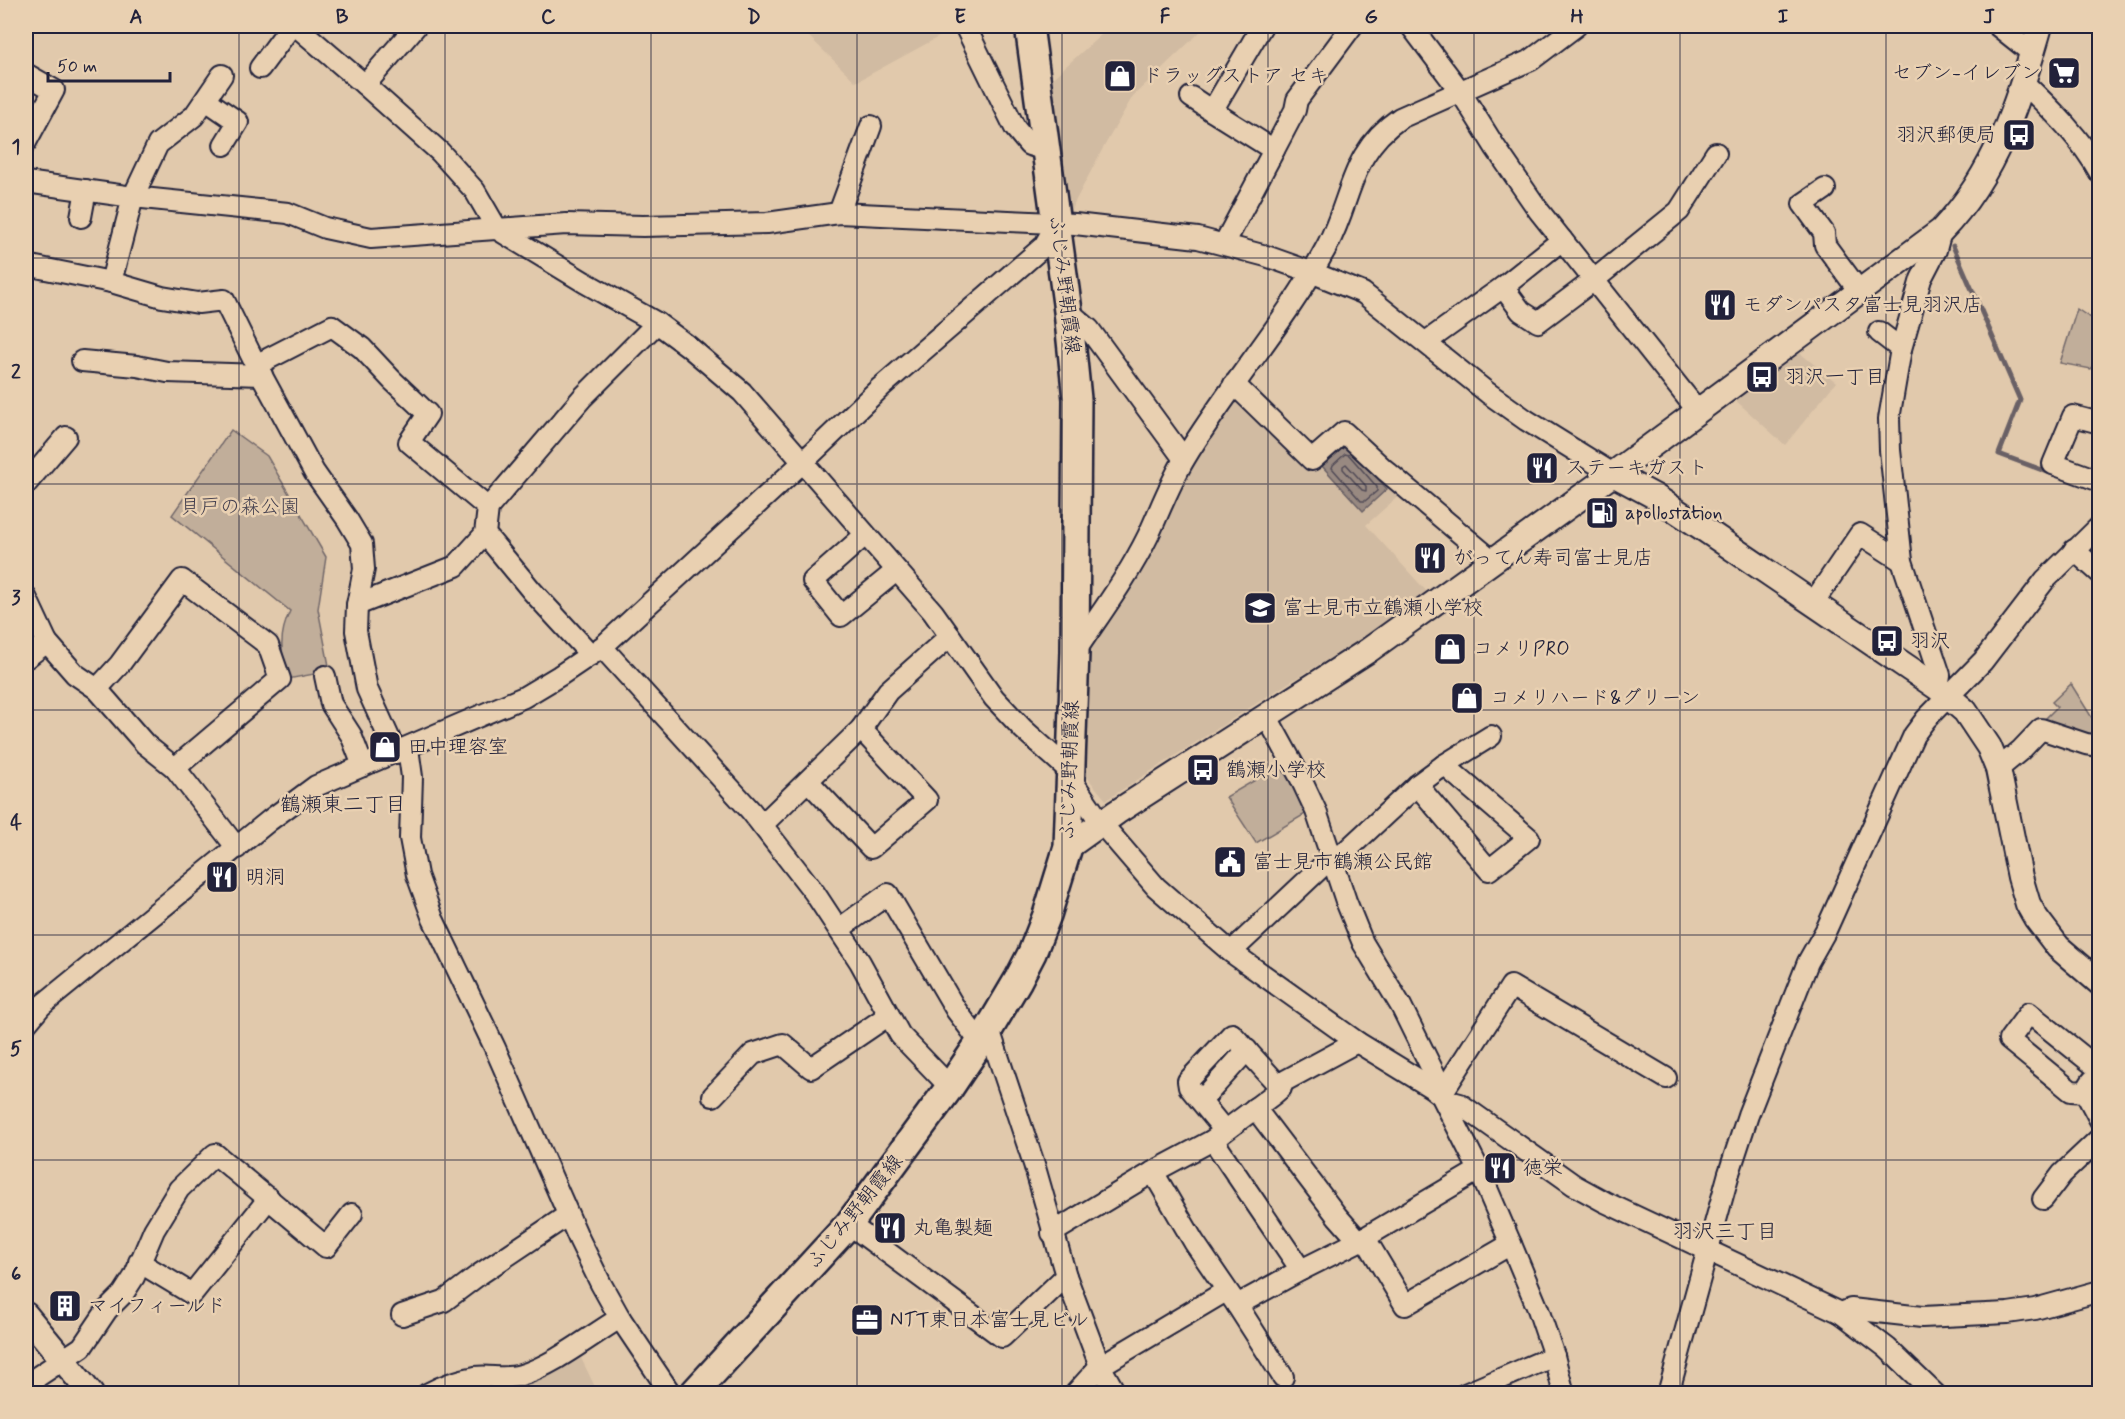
<svg xmlns="http://www.w3.org/2000/svg" width="2125" height="1419" font-family="Mynerve,'Klee One',sans-serif">
	<style>
		.built { fill: #d1bba2 }
		.green { fill: #c1ae9a; stroke: #72686a; stroke-width: 1.5 }
		.water { fill: #988981; stroke: #696065; stroke-width: 1.5 }
		.lines { fill: none; stroke-linecap: round; stroke-linejoin: round }
		.shore { stroke: #514b57; stroke-width: 1.5 }
		.stream { stroke: #696065; stroke-width: 5 }
		.minor-casing { stroke: #22223b; stroke-width: 24 }
		.tertiary-casing { stroke: #22223b; stroke-width: 28 }
		.secondary-casing { stroke: #22223b; stroke-width: 32 }
		.minor { stroke: #e9d0b1; stroke-width: 20 }
		.tertiary { stroke: #e9d0b1; stroke-width: 24 }
		.secondary { stroke: #e9d0b1; stroke-width: 27 }
		.grid { fill: none; stroke: #22223b; stroke-width: 1.5; stroke-opacity: 0.55 }
		.labels { text-anchor: middle; dominant-baseline: central; stroke-width: 5; stroke-linejoin: round; paint-order: stroke }
		.poi-label { font-size: 20px; fill: #22223b; stroke: #e9d0b1; text-anchor: start }
		.street-label { font-size: 20px; fill: #22223b; stroke: #e9d0b1 }
		.park-label { font-size: 20px; fill: #423e4e; stroke: #e9d0b1 }
		.neighbourhood-label { font-size: 21px; fill: #22223b; stroke: #e9d0b1 }
		.neatline { fill: none; stroke: #22223b; stroke-width: 2 }
		.grid-label { font-size: 20px; text-anchor: middle; font-weight: bold; fill: #22223b }
	</style>
	<rect width="100%" height="100%" fill="#e1c9ac"/>
	<filter id="ink" filterUnits="userSpaceOnUse"><feTurbulence type="fractalNoise" baseFrequency=".0167" numOctaves="2"/><feDisplacementMap in="SourceGraphic" scale="12" xChannelSelector="R" yChannelSelector="G"/><feConvolveMatrix kernelMatrix="1 2 1 2 8 2 1 2 1" color-interpolation-filters="sRGB"/></filter>
	<g filter="url(#ink)">
		<g class="built">
			<polygon points="798,26 956,26 957,27 856,82"/>
			<polygon points="1111,26 1194,26 1200,32 1133,96 1102,150 1068,215 1047,83"/>
			<polygon points="1796,350 1836,382 1785,445 1733,398"/>
			<polygon points="1233,390 1313,466 1342,440 1403,492 1366,525 1428,593 1391,622 1290,682 1106,800 1081,770 1084,649"/>
			<polygon points="581,1358 598,1393 455,1394 475,1388 520,1388"/>
		</g>
		<g class="green">
			<polygon points="2077,309 2099,324 2099,358 2091,369 2060,363"/>
			<path d="M231 430 267 456 326 557 318 609 330 671 288 679C281 653 278 636 290 611L172 515Z"/>
			<polygon points="2071,684 2099,729 2099,739 2043,721 2057,707 2052,702"/>
			<polygon points="1286,762 1312,810 1256,843 1226,797"/>
		</g>
		<polygon class="water" points="1347,444 1387,489 1363,511 1322,466"/>
		<g class="lines">
			<g class="shore">
				<polygon points="1345,454 1349,455 1377,487 1377,491 1365,501 1361,501 1332,468 1333,465"/>
				<polygon points="1346,464 1366,486 1366,491 1362,490 1343,469 1343,466"/>
			</g>
			<polyline class="stream" points="1953,246 2020,400 1999,454 2053,474"/>
			<defs>
				<g id="minor">
					<polyline points="296,26 365,85 440,152 475,191 497,229 584,282 657,323 688,346 742,392 933,612 994,698 1023,729 1071,772 1075,785 1101,823 1156,887 1231,952 1357,1042 1432,1088 1441,1095 1479,1170 1511,1244 1538,1309 1554,1356 1564,1394"/>
					<polyline points="965,26 1015,128 1029,145 1046,150"/>
					<polyline points="1411,26 1460,91 1495,147 1539,211 1697,410"/>
					<polyline points="1998,26 2032,53"/>
					<polyline points="260,68 291,26"/>
					<polyline points="26,74 54,90 26,142"/>
					<path d="M2024 83C2052 110 2081 138 2100 173"/>
					<polyline points="365,85 416,26"/>
					<polyline points="1191,97 1212,111"/>
					<polyline points="206,100 238,122 224,145"/>
					<polyline points="1274,150 1295,110 1297,100 1352,26"/>
					<polyline points="26,182 133,197 288,213 325,228 371,238 566,224 643,226 767,223 839,213 1075,224 1198,238 1266,256 1311,272 1363,293 1488,393 1526,420 1613,474"/>
					<polyline points="1825,189 1803,204 1824,233 1825,245 1859,291"/>
					<polyline points="839,213 871,126"/>
					<polyline points="81,217 86,190"/>
					<polyline points="1224,244 1274,150 1212,111 1262,26"/>
					<polyline points="26,265 111,282 162,297 198,303 224,300 256,365 314,472 347,519 362,544 364,569 357,605 356,631 367,689 396,753"/>
					<polyline points="111,282 133,197 158,144 194,116 222,75"/>
					<polyline points="1503,287 1521,311 1538,322 1594,280 1679,211 1716,153"/>
					<polyline points="1068,311 1089,329 1184,459"/>
					<polyline points="1879,332 1901,349"/>
					<polyline points="1426,342 1503,287 1562,240"/>
					<polyline points="82,361 137,366 167,372 262,375"/>
					<polyline points="256,365 332,326 362,348 392,380 428,414 409,442 488,508"/>
					<polyline points="1234,384 1312,460 1344,432 1385,470 1493,561"/>
					<polyline points="2100,423 2073,416 2053,464 2100,481"/>
					<polyline points="26,484 66,437"/>
					<polyline points="865,535 813,581 841,616 896,571"/>
					<polyline points="2074,550 2100,573"/>
					<polyline points="26,597 47,642"/>
					<polyline points="1813,603 1860,534 1902,561"/>
					<polyline points="357,605 456,566 485,534"/>
					<polyline points="602,647 751,811 814,892 860,962 900,1035 950,1087"/>
					<path d="M1075 652C1100 614 1128 577 1148 536 1160 510 1170 483 1185 458 1229 385 1287 321 1327 246 1353 197 1349 153 1400 118L1531 60 1576 26"/>
					<polyline points="591,655 532,591 485,534 488,508 582,398 657,323"/>
					<polyline points="26,658 47,642 75,674 97,689 145,744 175,768 237,848"/>
					<polyline points="325,676 331,704 351,735 363,766"/>
					<polyline points="1938,688 1940,675 1902,561 1890,450 1889,419 1901,349 1921,279 1936,250 1941,231"/>
					<polyline points="97,689 120,664 182,580 268,645 280,679 175,768"/>
					<polyline points="1267,717 1300,777 1316,811 1346,901 1363,943 1401,1006 1435,1075 1441,1095"/>
					<polyline points="408,748 412,777 410,838 417,875 433,919 495,1048 579,1239 601,1284 620,1318 671,1394"/>
					<polyline points="1998,769 2021,750 2041,729 2086,744 2100,746"/>
					<polyline points="808,781 871,848 927,800 861,729"/>
					<polyline points="1417,785 1489,870 1529,838 1444,765"/>
					<polyline points="762,825 861,729 888,691 950,636"/>
					<polyline points="1333,863 1417,785 1444,765 1491,736"/>
					<polyline points="839,929 888,894 956,1010 980,1042"/>
					<polyline points="1231,952 1332,857"/>
					<polyline points="26,1024 41,1006 270,820 316,786 524,697 559,676 602,647 802,463 881,387 1044,246 1056,225"/>
					<polyline points="989,1029 1034,1164 1066,1276 1100,1366 1116,1394"/>
					<polyline points="2092,1081 2085,1092 2100,1120"/>
					<polyline points="1279,1084 1357,1042"/>
					<polyline points="2085,1092 2071,1091 2009,1040 2029,1013 2100,1070"/>
					<polyline points="1441,1095 1511,986 1666,1078"/>
					<polyline points="713,1096 753,1054 783,1044 811,1068 889,1015"/>
					<polyline points="1445,1100 1460,1104 1574,1185 1605,1202 1841,1313 1887,1348 1935,1394"/>
					<polyline points="1201,1101 1247,1050"/>
					<polyline points="1255,1108 1337,1216 1359,1241"/>
					<polyline points="1213,1140 1301,1270"/>
					<polyline points="1153,1172 1194,1242 1237,1305 1301,1270 1359,1241 1479,1170"/>
					<polyline points="2043,1199 2062,1174 2100,1138"/>
					<polyline points="849,1224 1002,1337 1066,1276"/>
					<polyline points="1052,1233 1153,1172 1213,1140 1274,1094 1281,1088 1232,1034 1188,1081 1189,1087 1225,1131"/>
					<polyline points="1365,1238 1405,1305 1511,1244"/>
					<polyline points="139,1262 192,1294 269,1198"/>
					<polyline points="1237,1305 1283,1377"/>
					<polyline points="1841,1313 1851,1309 1922,1317 2008,1313 2035,1309 2100,1291"/>
					<polyline points="402,1315 444,1301 480,1274 568,1215"/>
					<polyline points="26,1391 37,1377 82,1347 107,1310 123,1294 134,1277 154,1230 179,1189 215,1154 326,1247 352,1214"/>
					<path d="M427 1394C441 1386 458 1380 475 1377 490 1375 505 1380 521 1375 554 1365 590 1336 620 1318"/>
					<polyline points="1075,1394 1100,1366 1226,1291"/>
					<polyline points="1465,1394 1554,1356"/>
					<polyline points="1668,1394 1729,1173 1748,1115 1808,962 1826,930 1914,735 1926,719 1983,661 2045,580 2100,526"/>
				</g>
				<g id="tertiary">
					<polyline points="1613,474 1654,496 1701,527 1938,688 1965,711 1989,747 1998,769 2020,877 2028,904 2036,918 2058,947 2100,983"/>
					<path d="M1068 847 1117 812 1369 650 1613 474 1941 231C1996 174 2019 100 2040 26"/>
					<polyline points="26,1315 91,1394"/>
				</g>
				<polyline id="secondary" points="693,1394 849,1224 950,1087 989,1029 1018,980 1032,953 1047,915 1068,847 1075,652 1077,399 1068,311 1029,26"/>
			</defs>
			<use href="#minor" class="minor-casing"/>
			<use href="#tertiary" class="tertiary-casing"/>
			<use href="#secondary" class="secondary-casing"/>
			<use href="#minor" class="minor"/>
			<use href="#tertiary" class="tertiary"/>
			<use href="#secondary" class="secondary"/>
		</g>
	</g>
	<path class="grid" d="M239 26V1394M445 26V1394M651 26V1394M857 26V1394M1062 26V1394M1268 26V1394M1474 26V1394M1680 26V1394M1886 26V1394M26 258H2100M26 484H2100M26 710H2100M26 935H2100M26 1160H2100"/>
	<defs>
		<symbol id="supermarket-square" viewBox="-11 -11 22 22"><rect x="-9" y="-9" width="18" height="18" rx="4" fill="#22223b" stroke="#e9d0b1"/><path d="M-6-5.5h2.5l.6 2H6L4.5 2H-2.5L-4.4-4H-6ZM-1.5 3.2a1.3 1.3 0 1 0 .1 0ZM3 3.2a1.3 1.3 0 1 0 .1 0Z" fill="#fff"/></symbol>
		<symbol id="shop-square" viewBox="-11 -11 22 22"><rect x="-9" y="-9" width="18" height="18" rx="4" fill="#22223b" stroke="#e9d0b1"/><path d="M-5-2.5h2.3a2.7 3.5 0 0 1 5.4 0H5L5.5 6h-11ZM-1.5-2.5h3a1.5 2.3 0 0 0-3 0Z" fill="#fff"/></symbol>
		<symbol id="bus-square" viewBox="-11 -11 22 22"><rect x="-9" y="-9" width="18" height="18" rx="4" fill="#22223b" stroke="#e9d0b1"/><path d="M-5-6H5V4H4V6H2V4H-2V6H-4V4H-5ZM-3.5-4V0h7V-4ZM-3.5 1.2v1.5H-2V1.2ZM2 1.2v1.5H3.5V1.2Z" fill="#fff"/></symbol>
		<symbol id="restaurant-square" viewBox="-11 -11 22 22"><rect x="-9" y="-9" width="18" height="18" rx="4" fill="#22223b" stroke="#e9d0b1"/><path d="M-5-6h1v4h1v-4h1v4h1v-4h1v5L-1.5 .5V6h-2V.5L-5-1ZM5-6V6H3V1.5H1.5Q1.5-4 5-6Z" fill="#fff"/></symbol>
		<symbol id="fuel-square" viewBox="-11 -11 22 22"><rect x="-9" y="-9" width="18" height="18" rx="4" fill="#22223b" stroke="#e9d0b1"/><path d="M-5.5-6h7V0h2V4h1.3V-2.5L3-4.5l.8-.8L6-3V5H2.5V1h-1V6h-7ZM-4.2-4.7v3.2H.2V-4.7Z" fill="#fff"/></symbol>
		<symbol id="school-square" viewBox="-11 -11 22 22"><rect x="-9" y="-9" width="18" height="18" rx="4" fill="#22223b" stroke="#e9d0b1"/><path d="M0-5L7-2L0 1L-7-2ZM-4 1L0 2.5L4 1V4Q0 6-4 4Z" fill="#fff"/></symbol>
		<symbol id="civic-square" viewBox="-11 -11 22 22"><rect x="-9" y="-9" width="18" height="18" rx="4" fill="#22223b" stroke="#e9d0b1"/><path d="M-.6-6.5H3V-4.5H.6V-3L4-1V1h2V6H-6V1h2V-1L-.6-3ZM-1.2 2.5V6h2.4V2.5Z" fill="#fff"/></symbol>
		<symbol id="building-square" viewBox="-11 -11 22 22"><rect x="-9" y="-9" width="18" height="18" rx="4" fill="#22223b" stroke="#e9d0b1"/><path d="M-4-6H4V6H1V3H-1V6H-4ZM-2.5-4.3h1.7v1.8h-1.7ZM.8-4.3h1.7v1.8H.8ZM-2.5-1h1.7V.8h-1.7ZM.8-1h1.7V.8H.8Z" fill="#fff"/></symbol>
		<symbol id="office-square" viewBox="-11 -11 22 22"><rect x="-9" y="-9" width="18" height="18" rx="4" fill="#22223b" stroke="#e9d0b1"/><path d="M-6-3h4V-5.5h4V-3h4V5H-6ZM-1-4.5V-3h2v-1.5ZM-6 0V1H6V0Z" fill="#fff"/></symbol>
	</defs>
	<g fill-rule="evenodd">
		<use href="#supermarket-square" x="2045" y="54" width="38" height="38"/>
		<use href="#shop-square" x="1101" y="57" width="38" height="38"/>
		<use href="#bus-square" x="2000" y="116" width="38" height="38"/>
		<use href="#restaurant-square" x="1701" y="286" width="38" height="38"/>
		<use href="#bus-square" x="1743" y="358" width="38" height="38"/>
		<use href="#restaurant-square" x="1523" y="449" width="38" height="38"/>
		<use href="#fuel-square" x="1583" y="494" width="38" height="38"/>
		<use href="#restaurant-square" x="1411" y="539" width="38" height="38"/>
		<use href="#school-square" x="1241" y="589" width="38" height="38"/>
		<use href="#bus-square" x="1868" y="622" width="38" height="38"/>
		<use href="#shop-square" x="1431" y="630" width="38" height="38"/>
		<use href="#shop-square" x="1448" y="679" width="38" height="38"/>
		<use href="#shop-square" x="366" y="728" width="38" height="38"/>
		<use href="#bus-square" x="1184" y="751" width="38" height="38"/>
		<use href="#civic-square" x="1211" y="843" width="38" height="38"/>
		<use href="#restaurant-square" x="203" y="858" width="38" height="38"/>
		<use href="#restaurant-square" x="1481" y="1149" width="38" height="38"/>
		<use href="#restaurant-square" x="871" y="1209" width="38" height="38"/>
		<use href="#building-square" x="46" y="1287" width="38" height="38"/>
		<use href="#office-square" x="848" y="1301" width="38" height="38"/>
	</g>
	<g class="labels">
		<g class="poi-label">
			<text x="2041" y="73" text-anchor="end">セブン-イレブン</text>
			<text x="1143" y="76">ドラッグストア セキ</text>
			<text x="1996" y="135" text-anchor="end">羽沢郵便局</text>
			<text x="1743" y="305">モダンパスタ富士見羽沢店</text>
			<text x="1785" y="377">羽沢一丁目</text>
			<text x="1565" y="468">ステーキガスト</text>
			<text x="1625" y="513">apollostation</text>
			<text x="1453" y="558">がってん寿司富士見店</text>
			<text x="1283" y="608">富士見市立鶴瀬小学校</text>
			<text x="1910" y="641">羽沢</text>
			<text x="1473" y="649">コメリPRO</text>
			<text x="1490" y="698">コメリハード&amp;グリーン</text>
			<text x="408" y="747">田中理容室</text>
			<text x="1226" y="770">鶴瀬小学校</text>
			<text x="1253" y="862">富士見市鶴瀬公民館</text>
			<text x="245" y="877">明洞</text>
			<text x="1523" y="1168">徳栄</text>
			<text x="913" y="1228">丸亀製麺</text>
			<text x="88" y="1306">マイフィールド</text>
			<text x="890" y="1320">NTT東日本富士見ビル</text>
		</g>
		<g class="street-label">
			<text transform="translate(1064 285) rotate(83)">ふじみ野朝霞線</text>
			<text transform="translate(1070 770) rotate(-88)">ふじみ野朝霞線</text>
			<text transform="translate(855 1212) rotate(-51)">ふじみ野朝霞線</text>
		</g>
		<g class="park-label">
			<text x="240" y="507">貝戸の森公園</text>
		</g>
		<g class="neighbourhood-label">
			<text x="343" y="805">鶴瀬東二丁目</text>
			<text x="1725" y="1232">羽沢三丁目</text>
		</g>
	</g>
	<rect width="2125" height="1419" fill="none" stroke="#e9d0b1" stroke-width="66"/>
	<path d="M48 72v9h122v-9" fill="none" stroke="#22223b" stroke-width="3"/>
	<text x="57" y="72" font-size="18" fill="#22223b" stroke="#e9d0b1" stroke-width="4.5" paint-order="stroke">50 m</text>
	<rect x="33" y="33" width="2059" height="1353" class="neatline"/>
	<g class="grid-label">
		<text x="136" y="23">A</text>
		<text x="342" y="23">B</text>
		<text x="548" y="23">C</text>
		<text x="754" y="23">D</text>
		<text x="960" y="23">E</text>
		<text x="1165" y="23">F</text>
		<text x="1371" y="23">G</text>
		<text x="1577" y="23">H</text>
		<text x="1783" y="23">I</text>
		<text x="1989" y="23">J</text>
		<text x="16" y="153">1</text>
		<text x="16" y="378">2</text>
		<text x="16" y="604">3</text>
		<text x="16" y="829">4</text>
		<text x="16" y="1055">5</text>
		<text x="16" y="1280">6</text>
	</g>
</svg>
